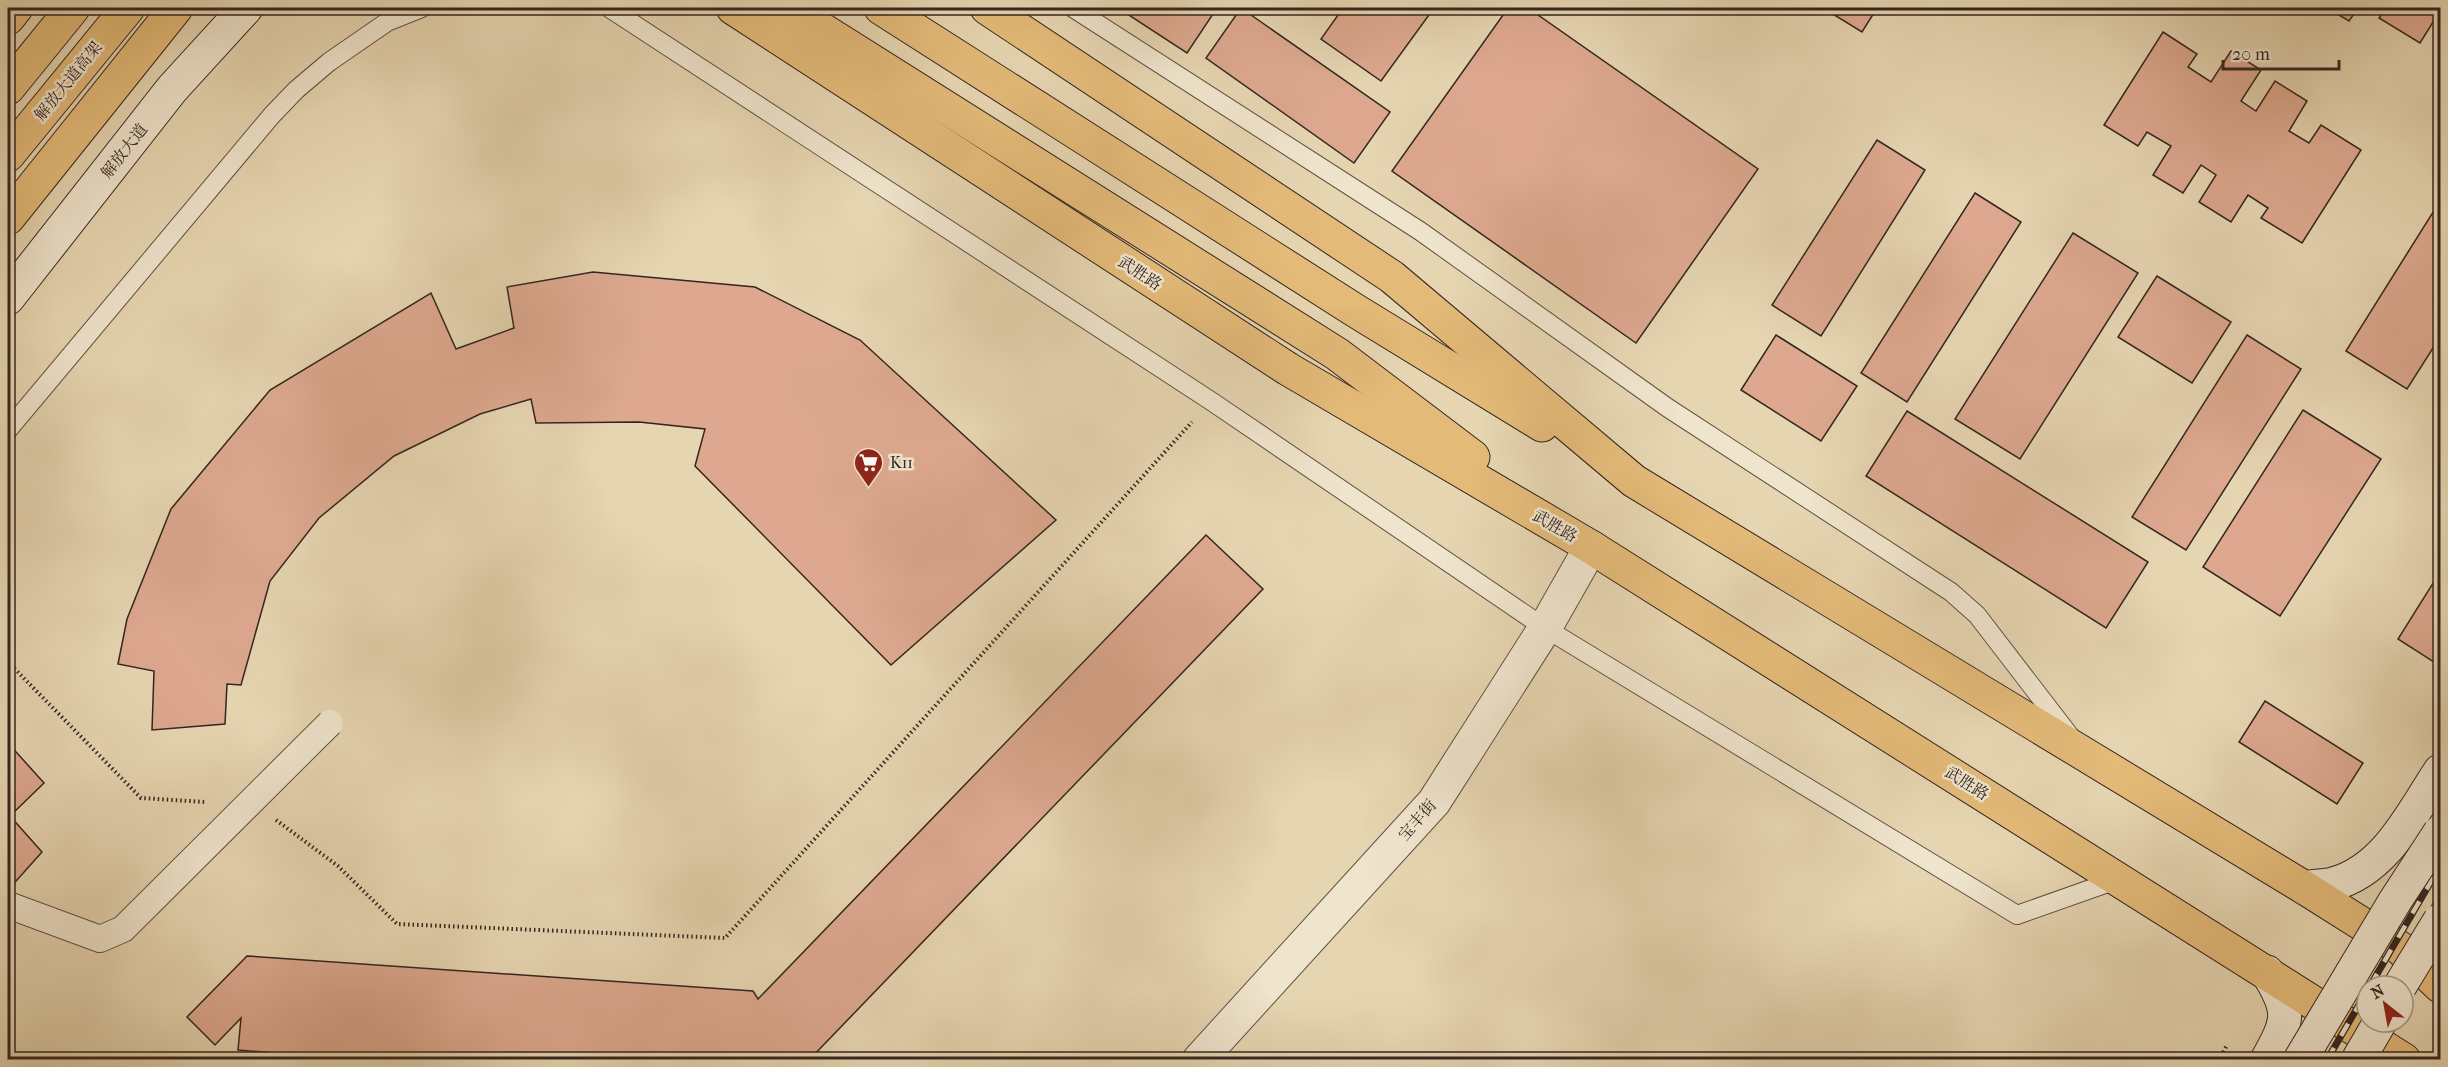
<svg xmlns="http://www.w3.org/2000/svg" width="2448" height="1067" font-family="'IM FELL French Canon','Noto Serif SC',serif">
	<style>
		.building { fill: #dda88f; stroke: #332620; stroke-width: 1.5 }
		.lines { fill: none; stroke-linecap: round; stroke-linejoin: round }
		.service-casing { stroke: #605244; stroke-width: 20 }
		.minor-casing { stroke: #605244; stroke-width: 35 }
		.secondary-casing { stroke: #332620; stroke-width: 35 }
		.primary-casing { stroke: #332620; stroke-width: 35 }
		.path { stroke: #332620; stroke-width: 4; stroke-dasharray: 1.5 3; stroke-linecap: butt }
		.service { stroke: #efe4cc; stroke-width: 18 }
		.minor { stroke: #efe4cc; stroke-width: 33 }
		.secondary { stroke: #efe4cc; stroke-width: 33 }
		.primary { stroke: #e3ba78; stroke-width: 33 }
		.rail-casing { stroke: #332620; stroke-width: 7 }
		.rail { stroke: #efe4cc; stroke-width: 4.5; stroke-dasharray: 14; stroke-linecap: butt }
		.pedestrian-bridge-casing { stroke: #605244; stroke-width: 28; stroke-linecap: butt }
		.secondary-bridge-casing { stroke: #332620; stroke-width: 35; stroke-linecap: butt }
		.pedestrian-bridge { stroke: #efe4cc; stroke-width: 26 }
		.secondary-bridge { stroke: #efe4cc; stroke-width: 33 }
		.labels { text-anchor: middle; dominant-baseline: central; stroke-width: 5; stroke-linejoin: round; paint-order: stroke }
		.street-label { font-size: 16px; fill: #332620; stroke: #efe4cc }
		.poi-label { font-size: 16px; fill: #332620; stroke: #efe4cc; text-anchor: start }
	</style>
	<rect width="100%" height="100%" fill="#e6d5b1"/>
	<filter id="stains"><feTurbulence type="fractalNoise" baseFrequency=".00333" numOctaves="4"/><feColorMatrix values="0 0 0 0 .2 0 0 0 0 .09 0 0 0 0 .02 0 0 0 .5 -.17"/></filter>
	<radialGradient id="worn" r=".72"><stop offset=".6" stop-color="#630" stop-opacity="0"/><stop offset="1" stop-color="#630" stop-opacity=".3"/></radialGradient>
	<g class="building">
		<polygon points="1118,8 1217,8 1187,53"/>
		<polygon points="1241,8 1390,112 1354,163 1206,58"/>
		<polygon points="1343,8 1434,8 1381,81 1321,39"/>
		<polygon points="1508,8 1528,8 1758,169 1636,343 1392,171"/>
		<polygon points="1823,8 1877,8 1862,32"/>
		<polygon points="2327,8 2358,8 2349,21"/>
		<polygon points="2386,8 2440,8 2440,11 2420,43 2379,18"/>
		<polygon points="2163,32 2197,54 2188,67 2211,82 2231,51 2261,70 2241,101 2256,111 2275,81 2307,101 2289,131 2309,143 2321,125 2361,150 2302,243 2261,218 2268,208 2248,195 2231,222 2199,202 2216,175 2201,165 2183,193 2153,175 2171,146 2147,132 2138,146 2104,125"/>
		<polygon points="1877,140 1925,170 1821,336 1772,305"/>
		<polygon points="1975,193 2021,222 1907,402 1861,373"/>
		<polygon points="2440,201 2440,337 2407,389 2346,351"/>
		<polygon points="2073,233 2138,273 2020,459 1955,419"/>
		<polygon points="593,272 755,287 860,340 1056,520 891,665 695,466 705,429 639,422 536,423 531,399 480,414 394,456 319,518 270,581 241,685 227,684 225,724 152,730 154,671 118,664 127,619 171,509 270,390 431,293 456,349 514,328 507,287"/>
		<polygon points="2157,276 2231,322 2192,383 2118,337"/>
		<polygon points="1776,335 1857,386 1821,441 1741,390"/>
		<polygon points="2247,335 2301,369 2186,550 2132,517"/>
		<polygon points="2303,410 2381,459 2280,616 2203,567"/>
		<polygon points="1907,411 2148,562 2106,628 1866,476"/>
		<polygon points="1206,535 1263,589 809,1060 799,1060 792,1053 783,1060 366,1060 238,1050 241,1018 215,1045 187,1017 247,956 753,991 758,999"/>
		<polygon points="2440,572 2440,666 2398,639"/>
		<polygon points="2265,701 2363,763 2337,804 2239,742"/>
		<polygon points="8,743 44,783 10,816 42,852 8,890"/>
	</g>
	<g class="lines">
		<defs>
			<g id="service">
				<polyline points="609,8 1211,401 1545,628 2017,915 2119,879"/>
				<polyline points="1073,8 1420,231 1668,408 1951,592 1977,615 2070,736"/>
				<polyline points="8,430 272,115 296,90 329,62 387,22 422,8"/>
			</g>
			<polyline id="minor" points="1199,1060 1434,802 1545,628 1591,547"/>
			<g id="secondary">
				<polyline points="8,298 172,89 246,8"/>
				<path d="M2305 888C2314 886 2324 886 2333 884 2386 870 2412 813 2440 771"/>
				<path d="M2267 1060C2289 1020 2292 1012 2267 972"/>
			</g>
			<g id="primary">
				<polyline points="733,8 1288,369 1591,547 2404,1060"/>
				<polyline points="788,8 1337,354 1473,457"/>
				<polyline points="881,8 1356,311 1542,425"/>
				<polyline points="987,8 1392,277 1634,481 2305,888 2400,948 2440,986"/>
				<polyline points="8,18 16,8"/>
				<polyline points="8,88 73,8"/>
				<polyline points="8,155 128,8"/>
				<polyline points="8,218 176,8"/>
			</g>
		</defs>
		<use href="#service" class="service-casing"/>
		<use href="#minor" class="minor-casing"/>
		<use href="#secondary" class="secondary-casing"/>
		<use href="#primary" class="primary-casing"/>
		<g class="path">
			<polyline points="8,662 141,798 205,802"/>
			<polyline points="276,820 338,866 397,924 725,938 1192,422"/>
			<polyline points="2219,1060 2227,1045"/>
		</g>
		<use href="#service" class="service"/>
		<use href="#minor" class="minor"/>
		<use href="#secondary" class="secondary"/>
		<use href="#primary" class="primary"/>
		<defs>
			<g id="rail">
				<polyline points="2370,986 2440,866"/>
				<polyline points="2389,986 2440,897"/>
				<polyline points="2327,1060 2367,991"/>
				<polyline points="2347,1060 2369,1022"/>
			</g>
		</defs>
		<use href="#rail" class="rail-casing"/>
		<use href="#rail" class="rail"/>
		<defs>
			<polyline id="pedestrian-bridge" points="8,905 100,939 123,929 330,723"/>
			<g id="secondary-bridge">
				<polyline points="2400,986 2440,920"/>
				<polyline points="2300,1060 2395,901 2440,832"/>
				<polyline points="2358,1060 2380,1022"/>
			</g>
		</defs>
		<use href="#pedestrian-bridge" class="pedestrian-bridge-casing"/>
		<use href="#secondary-bridge" class="secondary-bridge-casing"/>
		<use href="#pedestrian-bridge" class="pedestrian-bridge"/>
		<use href="#secondary-bridge" class="secondary-bridge"/>
	</g>
	<defs>
		<symbol id="supermarket-pin" viewBox="-11 -11 22 30"><path d="M0 17L-7.5 6A9.5 9.5 0 1 1 7.5 6Z" fill="#8f2418" stroke="#efe4cc"/><path d="M-6-5.5h2.5l.6 2H6L4.5 2H-2.5L-4.4-4H-6ZM-1.5 3.2a1.3 1.3 0 1 0 .1 0ZM3 3.2a1.3 1.3 0 1 0 .1 0Z" fill="#fff"/></symbol>
	</defs>
	<g fill-rule="evenodd">
		<use href="#supermarket-pin" x="852" y="446" width="33" height="45"/>
	</g>
	<g class="labels">
		<g class="street-label">
			<text transform="translate(68 81) rotate(-51)">解放大道高架</text>
			<text transform="translate(124 151) rotate(-52)">解放大道</text>
			<text transform="translate(1140 273) rotate(33)">武胜路</text>
			<text transform="translate(1555 526) rotate(30)">武胜路</text>
			<text transform="translate(1967 783) rotate(32)">武胜路</text>
			<text transform="translate(1417 820) rotate(-49)">宝丰街</text>
		</g>
		<g class="poi-label">
			<text x="890" y="462">K11</text>
		</g>
	</g>
	<rect width="2448" height="1067" fill="none" stroke="#e6d5b1" stroke-width="30"/>
	<rect x="9" y="9" width="2430" height="1049" fill="none" stroke="#332620" stroke-width="3"/>
	<rect x="15" y="15" width="2418" height="1037" fill="none" stroke="#332620" stroke-width="1.5"/>
	<g transform="translate(2385 1004) rotate(329)"><circle r="28" fill="#efe4cc" stroke="#a49887" stroke-width="1.5"/>
	<path d="M0-4.5L10 22L0 15L-10 22Z" fill="#8f2418"/>
	<text y="-9" font-size="16" font-weight="bold" text-anchor="middle" fill="#332620">N</text>
	</g>
	<path d="M2223 60v9h116v-9" fill="none" stroke="#332620" stroke-width="3"/>
	<text x="2232" y="60" font-size="18" fill="#332620" stroke="#efe4cc" stroke-width="4.5" paint-order="stroke">20 m</text>
	<rect width="100%" height="100%" filter="url(#stains)"/>
	<rect width="100%" height="100%" fill="url(#worn)"/>
</svg>
